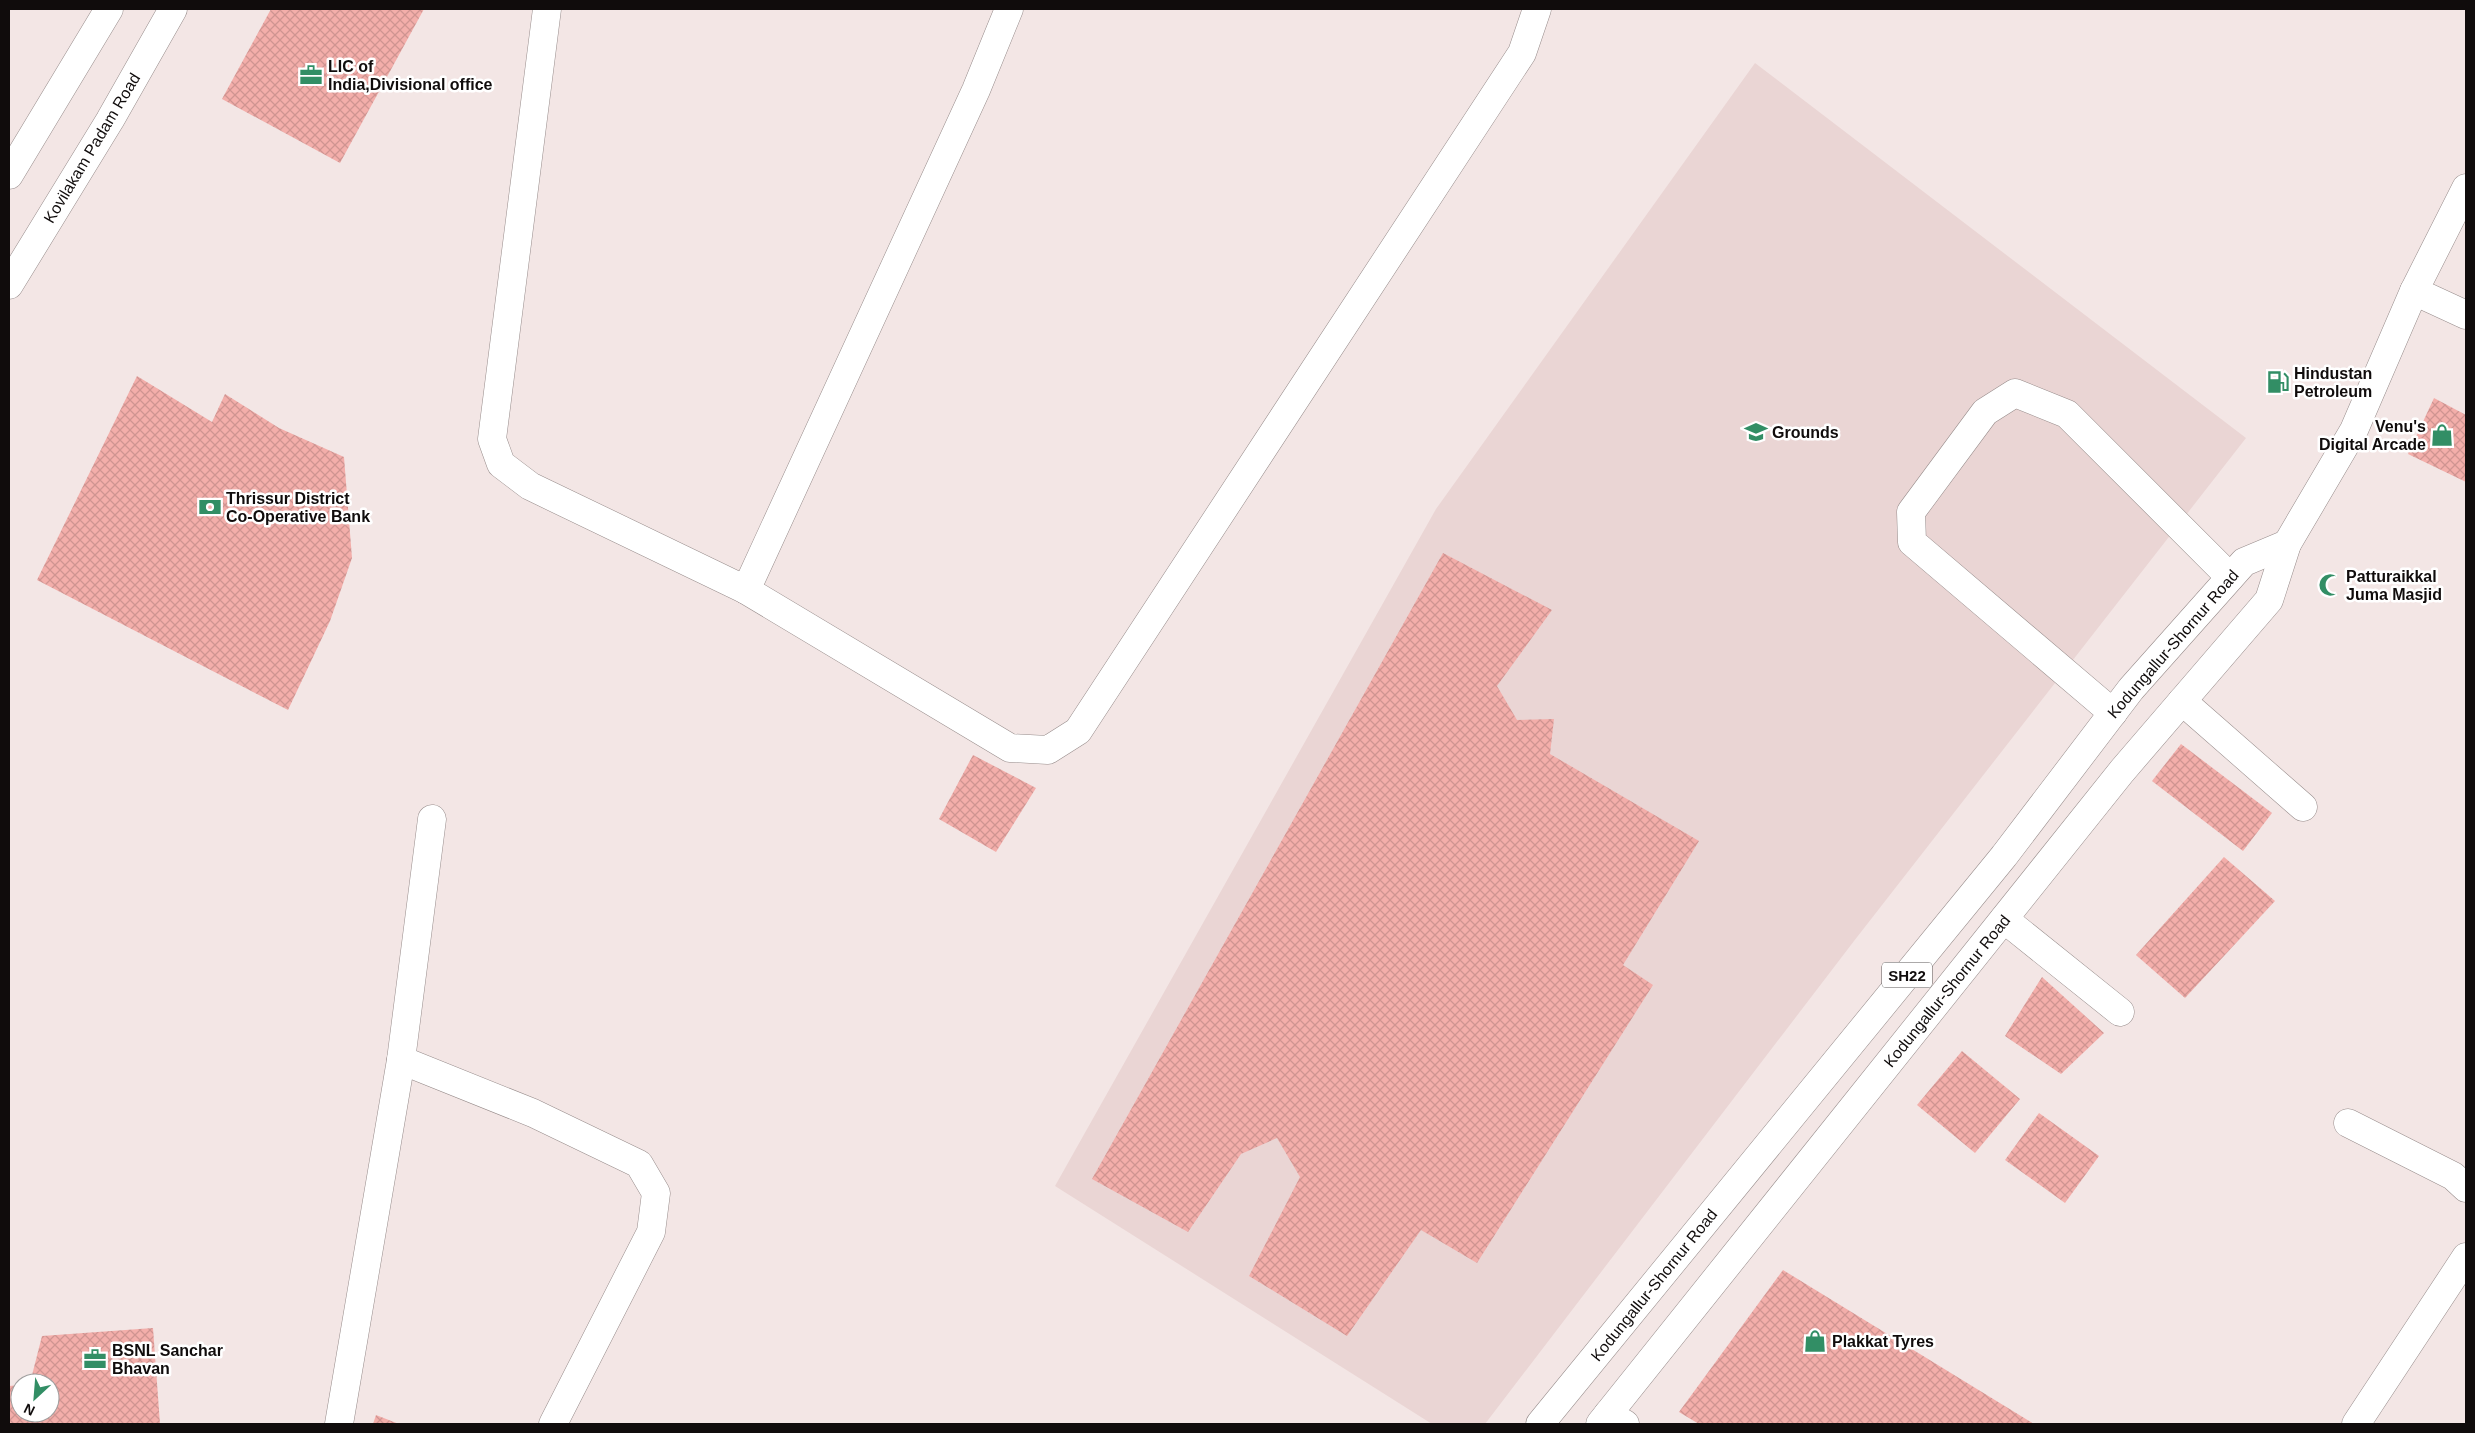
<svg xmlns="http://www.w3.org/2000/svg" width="2475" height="1433" font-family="Arial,sans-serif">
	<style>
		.built { fill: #ead5d4 }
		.building { fill: url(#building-cross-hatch) }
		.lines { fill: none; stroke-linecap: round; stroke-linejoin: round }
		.minor-casing { stroke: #978c8b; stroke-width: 29 }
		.major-casing { stroke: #978c8b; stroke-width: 29 }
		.minor { stroke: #fff; stroke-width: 28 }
		.major { stroke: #fff; stroke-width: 28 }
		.labels { text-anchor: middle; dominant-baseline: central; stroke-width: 5; stroke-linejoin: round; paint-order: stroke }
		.shield { fill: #fff; stroke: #585555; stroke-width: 1 }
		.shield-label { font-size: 15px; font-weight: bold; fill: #100c0c }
		.poi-label { font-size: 16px; font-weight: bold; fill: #100c0c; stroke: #fff; text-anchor: start }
		.street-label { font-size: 16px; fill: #100c0c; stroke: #fff }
	</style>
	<defs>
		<pattern id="building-cross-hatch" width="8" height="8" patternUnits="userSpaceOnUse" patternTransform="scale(1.25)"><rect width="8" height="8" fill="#f3aeaa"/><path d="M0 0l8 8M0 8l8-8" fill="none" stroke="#cf9491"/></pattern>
	</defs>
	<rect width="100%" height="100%" fill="#f3e6e5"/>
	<polygon class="built" points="1755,63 2246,438 1854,941 1485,1424 1432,1424 1055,1186 1436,509"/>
	<g class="building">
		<polygon points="271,9 424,9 340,163 222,99"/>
		<polygon points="137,376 212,422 225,394 279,428 344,457 352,558 330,621 288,710 37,580"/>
		<polygon points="2434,398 2466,415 2466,482 2408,454"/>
		<polygon points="1443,553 1552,610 1497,686 1517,720 1554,719 1550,754 1699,841 1623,965 1653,985 1477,1263 1421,1230 1347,1336 1249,1276 1300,1177 1277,1138 1241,1154 1188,1232 1092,1179"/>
		<polygon points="2181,744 2272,813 2243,851 2152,781"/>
		<polygon points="973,755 1036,788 996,852 939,819"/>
		<polygon points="2224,857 2275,901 2185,998 2136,955"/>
		<polygon points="2042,977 2104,1033 2061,1074 2005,1036"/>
		<polygon points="1962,1051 2020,1099 1975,1153 1917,1105"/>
		<polygon points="2039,1113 2099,1156 2065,1203 2005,1160"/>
		<polygon points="1783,1270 2034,1424 1699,1424 1679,1412"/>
		<polygon points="153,1328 160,1424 9,1424 9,1386 20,1385 20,1413 50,1413 50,1383 30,1383 42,1336"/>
		<polygon points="376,1415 399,1424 373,1424"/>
	</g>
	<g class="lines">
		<defs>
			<g id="minor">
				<polyline points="547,9 492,439 501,464 530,486 746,590 976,90 1009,9"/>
				<polyline points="2414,291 2466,315"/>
				<polyline points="746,590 1010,748 1048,750 1078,731 1522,53 1537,9"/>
				<polyline points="2182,701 2303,807"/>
				<polyline points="2113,713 1912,542 1911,512 1985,412 2015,393 2067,414 2230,577"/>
				<polyline points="2004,919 2120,1012"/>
				<polyline points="401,1060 432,819"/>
				<polyline points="2348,1123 2453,1176 2466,1188"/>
				<polyline points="1608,1414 1625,1424"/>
				<polyline points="339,1424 401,1060 533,1113 639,1164 656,1193 651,1232 553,1424"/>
				<polyline points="2356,1424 2466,1257"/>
			</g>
			<g id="major">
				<polyline points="9,175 109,9"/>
				<polyline points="9,285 110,120 173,9"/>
				<polyline points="1540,1424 2004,856 2131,689 2244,562 2287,544"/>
				<polyline points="1600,1424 2122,771 2269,600 2287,544 2354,430 2414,291 2466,188"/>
			</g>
		</defs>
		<use href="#minor" class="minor-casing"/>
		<use href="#major" class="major-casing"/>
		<use href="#minor" class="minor"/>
		<use href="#major" class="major"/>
	</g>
	<defs>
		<symbol id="office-bare" viewBox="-9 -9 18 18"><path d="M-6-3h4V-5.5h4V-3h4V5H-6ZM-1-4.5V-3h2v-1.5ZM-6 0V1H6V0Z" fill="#328e65" stroke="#fff" stroke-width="2.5" paint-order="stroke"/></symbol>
		<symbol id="fuel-bare" viewBox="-9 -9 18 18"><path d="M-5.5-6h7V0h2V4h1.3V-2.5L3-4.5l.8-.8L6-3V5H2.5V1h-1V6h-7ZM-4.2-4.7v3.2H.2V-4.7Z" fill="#328e65" stroke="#fff" stroke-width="2.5" paint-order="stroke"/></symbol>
		<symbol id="school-bare" viewBox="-9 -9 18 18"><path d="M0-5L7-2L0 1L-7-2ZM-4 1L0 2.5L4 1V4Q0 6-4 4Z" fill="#328e65" stroke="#fff" stroke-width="2.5" paint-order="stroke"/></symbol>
		<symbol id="shop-bare" viewBox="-9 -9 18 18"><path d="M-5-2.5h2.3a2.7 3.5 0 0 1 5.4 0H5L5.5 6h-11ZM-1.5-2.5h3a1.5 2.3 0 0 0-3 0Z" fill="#328e65" stroke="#fff" stroke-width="2.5" paint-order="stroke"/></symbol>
		<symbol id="bank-bare" viewBox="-9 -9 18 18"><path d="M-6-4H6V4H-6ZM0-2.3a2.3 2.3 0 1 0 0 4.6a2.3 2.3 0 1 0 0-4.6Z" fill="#328e65" stroke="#fff" stroke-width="2.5" paint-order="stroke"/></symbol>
		<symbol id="mosque-bare" viewBox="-9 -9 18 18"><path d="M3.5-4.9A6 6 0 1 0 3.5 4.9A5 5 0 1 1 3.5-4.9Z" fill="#328e65" stroke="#fff" stroke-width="2.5" paint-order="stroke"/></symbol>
	</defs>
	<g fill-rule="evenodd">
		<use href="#office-bare" x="295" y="59" width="32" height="32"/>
		<use href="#fuel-bare" x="2262" y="366" width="32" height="32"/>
		<use href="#school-bare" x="1740" y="416" width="32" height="32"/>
		<use href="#shop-bare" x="2426" y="419" width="32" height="32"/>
		<use href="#bank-bare" x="194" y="491" width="32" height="32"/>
		<use href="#mosque-bare" x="2314" y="569" width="32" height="32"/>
		<use href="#shop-bare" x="1799" y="1325" width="32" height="32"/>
		<use href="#office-bare" x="79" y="1343" width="32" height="32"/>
	</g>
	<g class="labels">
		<rect class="shield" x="1882" y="962.5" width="50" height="25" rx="4"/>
		<g class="shield-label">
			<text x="1907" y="975">SH22</text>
		</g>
		<g class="poi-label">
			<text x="328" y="66">LIC of<tspan x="328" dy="18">India,Divisional office</tspan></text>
			<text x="2294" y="373">Hindustan<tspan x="2294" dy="18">Petroleum</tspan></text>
			<text x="2426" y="426" text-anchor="end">Venu's<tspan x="2426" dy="18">Digital Arcade</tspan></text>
			<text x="1772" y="432">Grounds</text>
			<text x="226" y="498">Thrissur District<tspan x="226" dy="18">Co-Operative Bank</tspan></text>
			<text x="2346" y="576">Patturaikkal<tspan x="2346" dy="18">Juma Masjid</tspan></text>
			<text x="1832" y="1341">Plakkat Tyres</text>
			<text x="112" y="1350">BSNL Sanchar<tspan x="112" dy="18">Bhavan</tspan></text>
		</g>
		<g class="street-label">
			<text transform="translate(92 148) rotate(-59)">Kovilakam Padam Road</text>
			<text transform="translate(2173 644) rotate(-49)">Kodungallur-Shornur Road</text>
			<text transform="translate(1947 991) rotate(-51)">Kodungallur-Shornur Road</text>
			<text transform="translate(1654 1285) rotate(-51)">Kodungallur-Shornur Road</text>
		</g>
	</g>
	<rect width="2475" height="1433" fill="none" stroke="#100c0c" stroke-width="20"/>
	<g transform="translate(35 1398) rotate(206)"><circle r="24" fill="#ffffff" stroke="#9f9e9e"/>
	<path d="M0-4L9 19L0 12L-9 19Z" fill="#328e65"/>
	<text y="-8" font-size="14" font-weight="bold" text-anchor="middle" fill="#100c0c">N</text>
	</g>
</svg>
